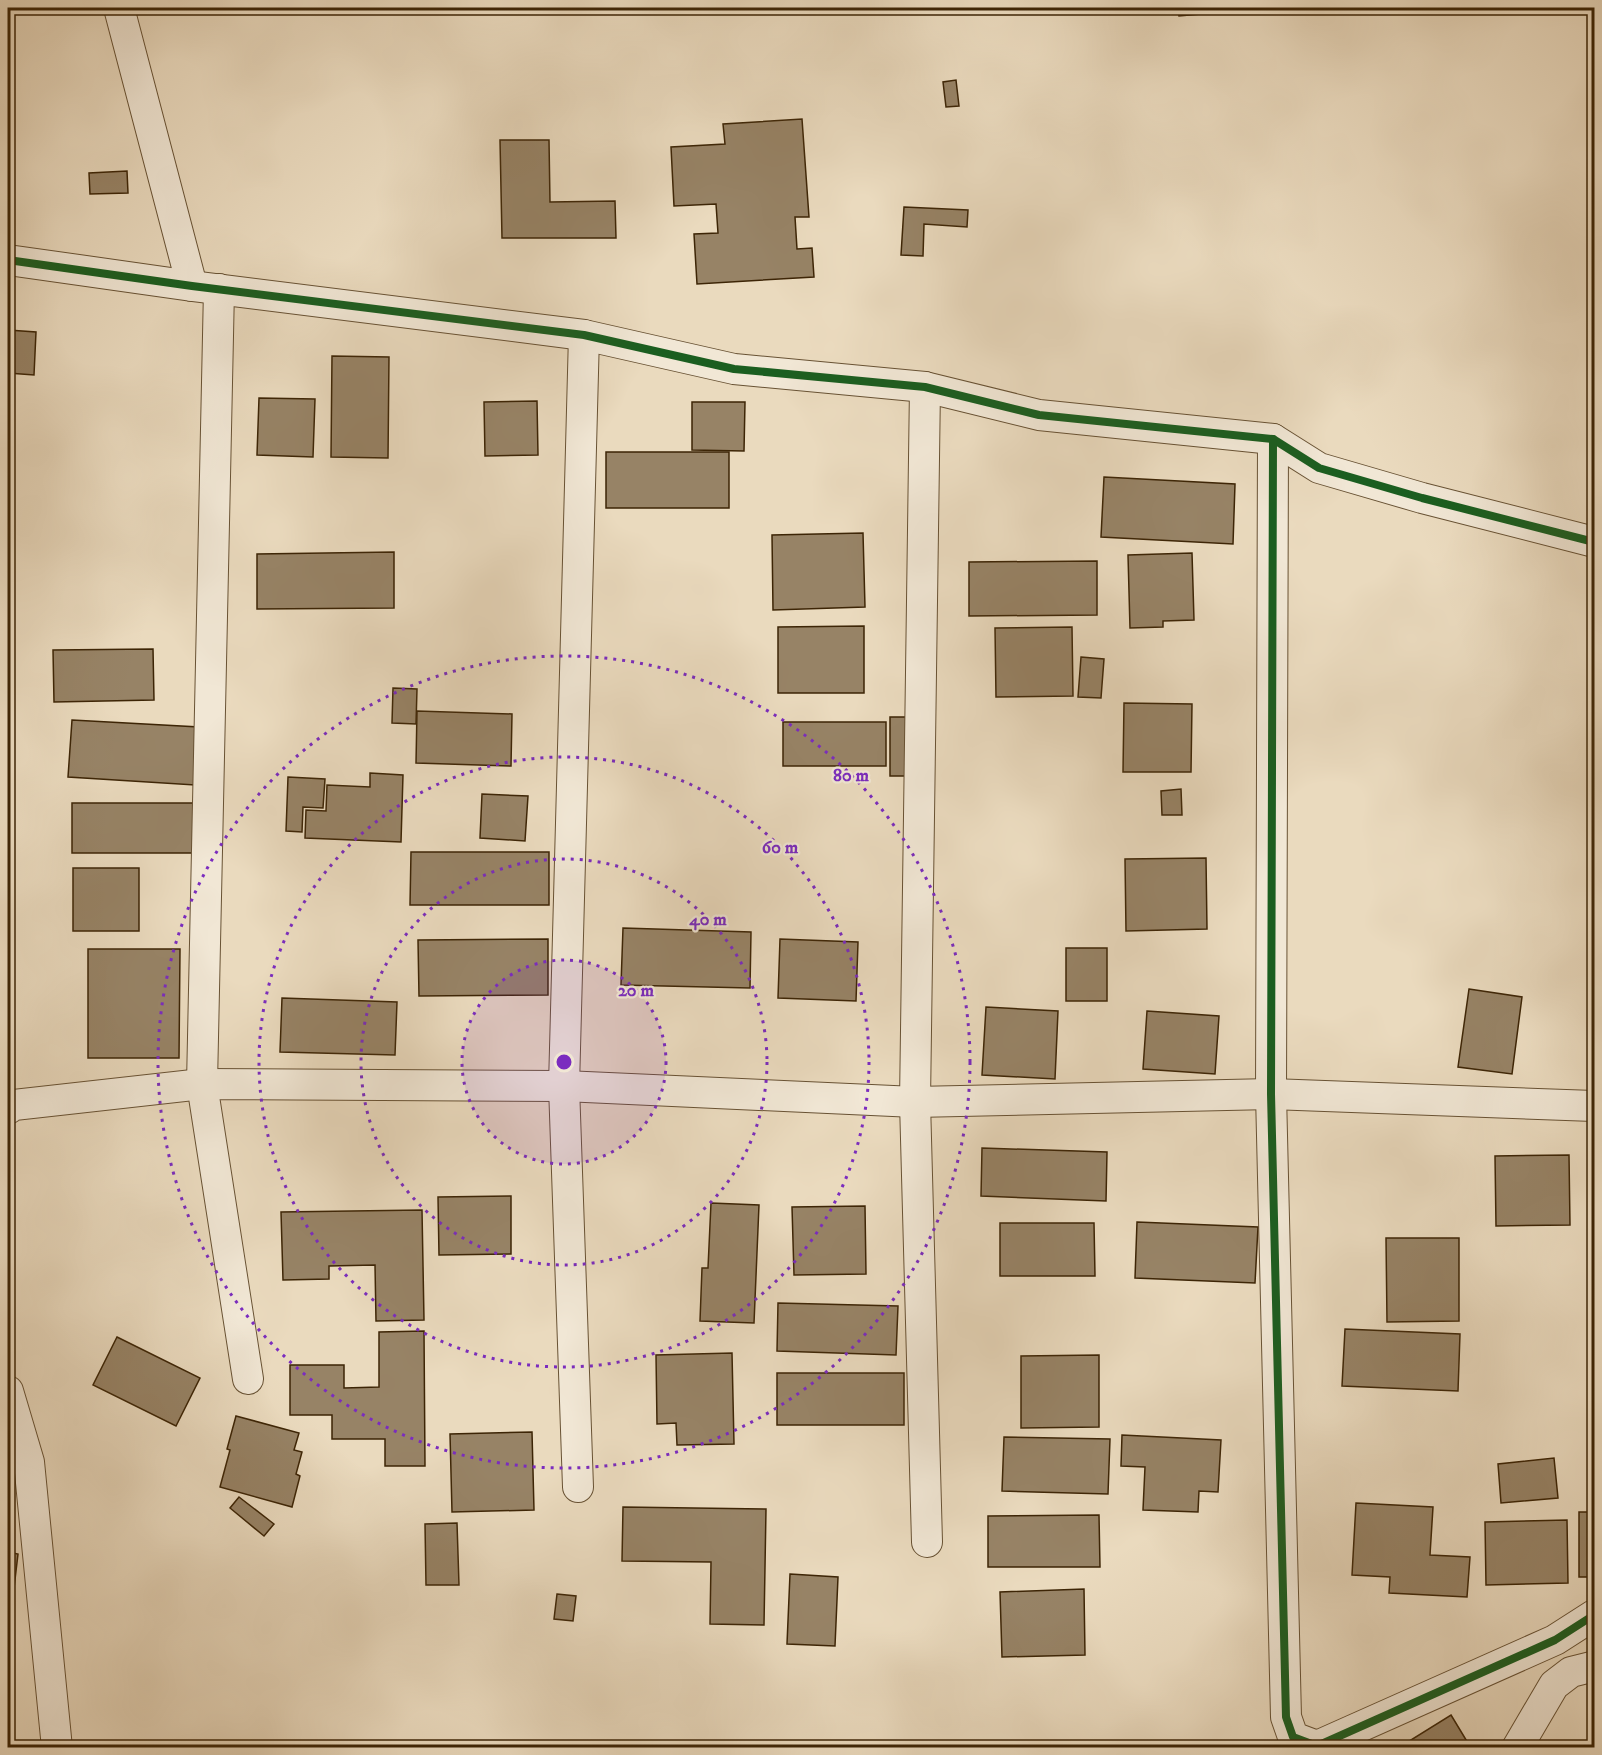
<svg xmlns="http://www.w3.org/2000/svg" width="1602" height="1755" font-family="'IM FELL DW Pica',serif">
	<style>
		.building { fill: #978366; stroke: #3d2506; stroke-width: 1.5 }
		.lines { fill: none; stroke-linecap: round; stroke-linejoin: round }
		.minor-casing { stroke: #685234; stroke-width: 32 }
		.minor { stroke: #f1e7d5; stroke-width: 30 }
		.cycleway-casing { stroke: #f1e7d5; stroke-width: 11 }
		.cycleway { stroke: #1b5e20; stroke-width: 8 }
		.ring { fill: none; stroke: #7b2cbf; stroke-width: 3; stroke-dasharray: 3 6 }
		.centre { fill: #7b2cbf; stroke: #f1e7d5; stroke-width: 3 }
		.ring-label { font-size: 18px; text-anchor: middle; font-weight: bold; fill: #7b2cbf; stroke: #f1e7d5; stroke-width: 4.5; stroke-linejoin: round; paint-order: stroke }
	</style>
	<rect width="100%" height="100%" fill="#eadabe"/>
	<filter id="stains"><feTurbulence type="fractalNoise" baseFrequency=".00333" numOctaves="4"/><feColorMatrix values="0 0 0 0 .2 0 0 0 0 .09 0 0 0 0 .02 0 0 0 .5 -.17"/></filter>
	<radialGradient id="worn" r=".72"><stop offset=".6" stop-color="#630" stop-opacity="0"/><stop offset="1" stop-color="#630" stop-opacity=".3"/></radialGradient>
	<g class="building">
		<polygon points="1178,8 1234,8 1235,11 1179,16"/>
		<polygon points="956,80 959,106 946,107 943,82"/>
		<polygon points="802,119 809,217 795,217 797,249 812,248 814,277 697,284 694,234 718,233 716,204 674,206 671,147 725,144 723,124"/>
		<polygon points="500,140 549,140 550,202 615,201 616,238 502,238"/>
		<polygon points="127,171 128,193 90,194 89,173"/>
		<polygon points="904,207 968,210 967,227 924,224 923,256 901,255"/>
		<polygon points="8,330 36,332 34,375 8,373"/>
		<polygon points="332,356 389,357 388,458 331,457"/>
		<polygon points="259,398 315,399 313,457 257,455"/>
		<polygon points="537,401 538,455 485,456 484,402"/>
		<polygon points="692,402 745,402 744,451 692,450"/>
		<rect x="606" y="452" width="123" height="56"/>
		<polygon points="1104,477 1235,484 1233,544 1101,537"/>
		<polygon points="863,533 865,607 773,610 772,535"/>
		<polygon points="394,552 394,608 257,609 257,554"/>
		<polygon points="1192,553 1194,620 1163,621 1163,627 1130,628 1128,555"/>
		<polygon points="1097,561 1097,615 969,616 969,562"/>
		<polygon points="864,626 864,693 778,693 778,627"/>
		<polygon points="1072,627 1073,696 996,697 995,628"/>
		<polygon points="153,649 154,700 54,702 53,650"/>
		<polygon points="1081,657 1104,659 1101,698 1078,697"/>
		<polygon points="393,688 417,689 416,724 392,723"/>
		<polygon points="1124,703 1192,704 1191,772 1123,772"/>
		<polygon points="417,711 512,714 511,766 416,763"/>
		<rect x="890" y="717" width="18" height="59"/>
		<polygon points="72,720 199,727 195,785 68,777"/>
		<rect x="783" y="722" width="103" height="44"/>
		<polygon points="370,773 403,775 401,842 305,838 306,810 326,811 327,785 370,787"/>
		<polygon points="288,777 325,779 323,808 303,807 302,832 286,831"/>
		<polygon points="1181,789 1182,815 1162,815 1161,791"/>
		<polygon points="482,794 528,796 525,841 480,838"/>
		<polygon points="72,803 198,803 199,853 72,853"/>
		<polygon points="411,852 549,852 549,905 410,905"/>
		<polygon points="1206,858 1207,929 1126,931 1125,859"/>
		<rect x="73" y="868" width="66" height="63"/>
		<polygon points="623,928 751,932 750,988 621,985"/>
		<polygon points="548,939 548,995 419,996 418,940"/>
		<polygon points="780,939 858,942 856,1001 778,998"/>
		<rect x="1066" y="948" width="41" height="53"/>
		<polygon points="88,949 180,949 179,1058 88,1058"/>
		<polygon points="1469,989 1522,997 1512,1074 1458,1067"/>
		<polygon points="282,998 397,1002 395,1055 280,1052"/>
		<polygon points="986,1007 1058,1011 1055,1079 982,1075"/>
		<polygon points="1147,1011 1219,1016 1215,1074 1143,1069"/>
		<polygon points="982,1148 1107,1152 1106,1201 981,1196"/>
		<polygon points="1569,1155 1570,1225 1496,1226 1495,1156"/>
		<polygon points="511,1196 511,1254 439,1255 438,1197"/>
		<polygon points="711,1203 759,1205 754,1323 700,1321 702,1268 708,1268"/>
		<polygon points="865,1206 866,1274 794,1275 792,1207"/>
		<polygon points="422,1210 424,1320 376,1321 375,1265 329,1266 329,1279 283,1280 281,1212"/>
		<polygon points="1137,1222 1258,1227 1255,1283 1135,1278"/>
		<polygon points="1000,1223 1094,1223 1095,1276 1000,1276"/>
		<polygon points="1386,1238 1459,1238 1459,1321 1387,1322"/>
		<polygon points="778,1303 898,1306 896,1355 777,1351"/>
		<polygon points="1345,1329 1460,1334 1458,1391 1342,1386"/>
		<polygon points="424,1331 425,1466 385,1466 385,1439 332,1439 332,1415 290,1415 290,1365 344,1365 344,1388 379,1387 379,1332"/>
		<polygon points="117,1337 200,1378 176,1426 93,1385"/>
		<polygon points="732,1353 734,1444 677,1445 676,1423 657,1424 656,1355"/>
		<polygon points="1099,1355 1099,1427 1021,1428 1021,1356"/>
		<rect x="777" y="1373" width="127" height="52"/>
		<polygon points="236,1416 299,1433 294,1450 302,1452 296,1474 300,1476 292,1507 220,1487 230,1450 227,1449"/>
		<polygon points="532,1432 534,1510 452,1512 450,1434"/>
		<polygon points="1122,1435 1221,1440 1218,1492 1199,1491 1198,1512 1143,1510 1145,1467 1121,1466"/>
		<polygon points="1004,1437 1110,1439 1108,1494 1002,1491"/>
		<polygon points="1554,1458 1558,1498 1501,1503 1498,1464"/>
		<polygon points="239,1497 274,1524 264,1536 230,1508"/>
		<polygon points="1356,1503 1433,1507 1430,1555 1470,1557 1467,1597 1389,1593 1390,1577 1352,1575"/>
		<polygon points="623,1507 766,1509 764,1625 710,1624 711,1562 622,1561"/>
		<rect x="1579" y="1512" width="15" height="65"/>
		<polygon points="1099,1515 1100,1567 988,1567 988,1516"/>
		<polygon points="1567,1520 1568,1583 1486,1585 1485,1522"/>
		<polygon points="457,1523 459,1585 426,1585 425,1524"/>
		<polygon points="8,1552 18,1554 14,1588 8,1587"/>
		<polygon points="790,1574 838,1577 835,1646 787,1644"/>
		<polygon points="1084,1589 1085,1655 1002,1657 1000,1592"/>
		<polygon points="557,1594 576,1596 573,1621 554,1619"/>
		<polygon points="1451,1715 1471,1748 1398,1748"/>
		<polygon points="966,1741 980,1748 962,1748"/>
	</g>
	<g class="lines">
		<defs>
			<g id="minor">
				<polyline points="119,8 192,286"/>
				<polyline points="8,260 192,286 584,335 734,369 925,387 1039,415 1273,439 1319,468 1422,498 1594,542"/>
				<polyline points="219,289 202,1084 248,1379"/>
				<polyline points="925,387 915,1102 927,1542"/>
				<polyline points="1273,439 1271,1094 1286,1717 1293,1737 1317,1746 1555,1640 1594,1615"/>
				<polyline points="8,1109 14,1105 202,1084 564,1086 915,1102 1271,1094 1594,1106"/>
				<polyline points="8,1391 29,1462 57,1748"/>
				<polyline points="578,1487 564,1086 584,335"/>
				<polyline points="1517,1748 1554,1685 1571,1672 1591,1667"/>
			</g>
		</defs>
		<use href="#minor" class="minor-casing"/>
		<use href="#minor" class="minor"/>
		<defs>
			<g id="cycleway">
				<polyline points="8,260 192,286 584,335 734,369 925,387 1039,415 1273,439 1319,468 1422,498 1594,542"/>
				<polyline points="1273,439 1271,1094 1286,1717 1293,1737 1317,1746 1555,1640 1594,1615"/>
			</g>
		</defs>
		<use href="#cycleway" class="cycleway-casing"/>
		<use href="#cycleway" class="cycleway"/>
	</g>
	<circle cx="564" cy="1062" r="102" fill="#7b2cbf" fill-opacity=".12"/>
	<g class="ring">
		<circle cx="564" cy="1062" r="102"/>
		<circle cx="564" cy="1062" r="203"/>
		<circle cx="564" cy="1062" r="305"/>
		<circle cx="564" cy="1062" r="406"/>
	</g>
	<circle cx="564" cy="1062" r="9" class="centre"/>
	<g class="ring-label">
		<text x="851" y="781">80 m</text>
		<text x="780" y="853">60 m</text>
		<text x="708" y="925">40 m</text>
		<text x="636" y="996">20 m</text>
	</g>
	<rect width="1602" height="1755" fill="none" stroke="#eadabe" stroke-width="30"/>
	<rect x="9" y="9" width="1584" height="1737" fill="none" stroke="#3d2506" stroke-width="3"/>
	<rect x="15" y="15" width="1572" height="1725" fill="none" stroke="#3d2506" stroke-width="1.5"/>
	<rect width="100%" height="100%" filter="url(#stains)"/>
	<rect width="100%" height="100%" fill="url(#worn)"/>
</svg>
